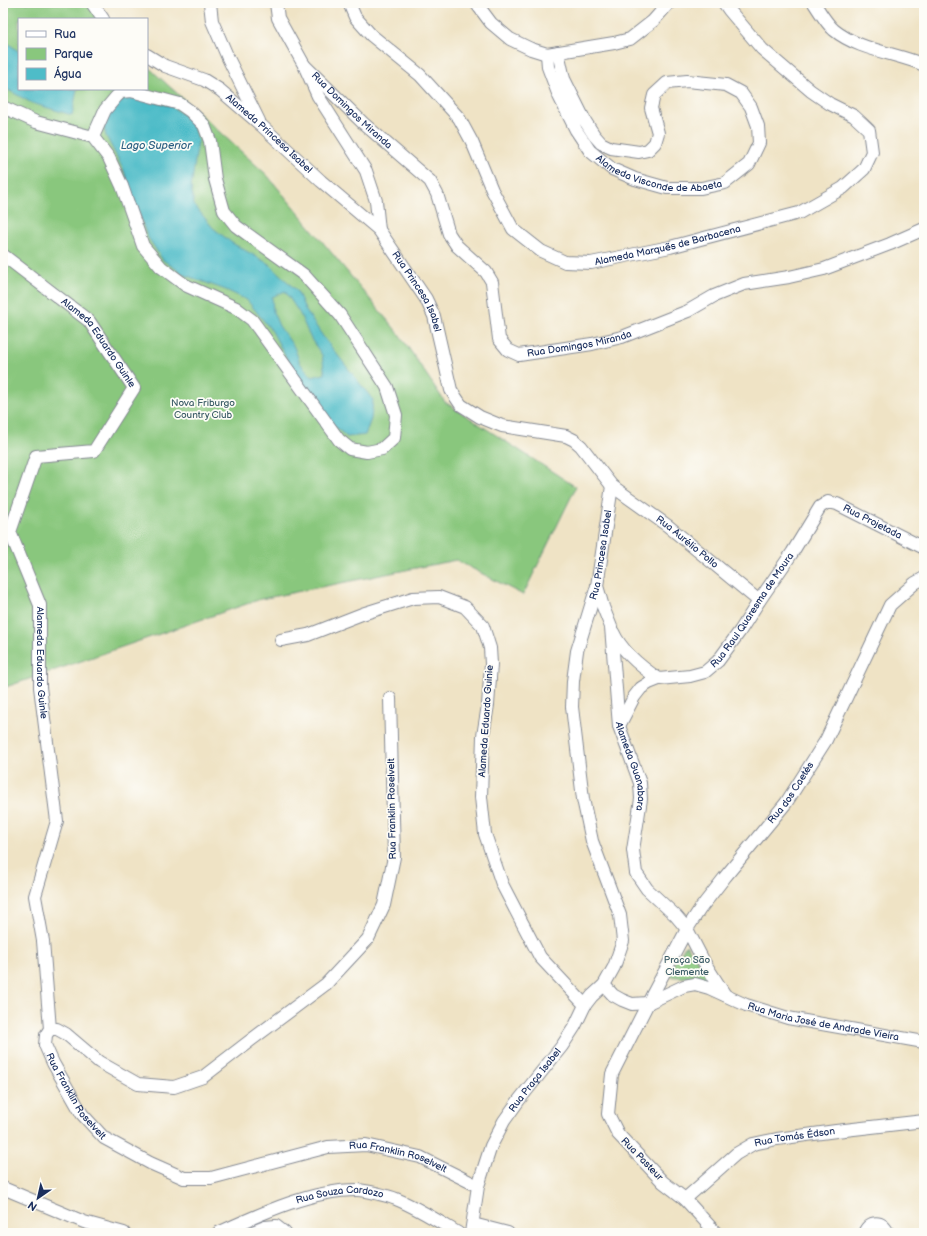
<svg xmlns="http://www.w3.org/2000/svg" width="927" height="1236" font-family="'Balsamiq Sans',sans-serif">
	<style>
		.green { fill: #89c77d; stroke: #527b6e }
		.water { fill: #4ebcc8; stroke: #347693; fill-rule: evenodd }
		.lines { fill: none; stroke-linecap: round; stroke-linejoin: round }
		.minor-casing { stroke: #858992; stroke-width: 14 }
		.minor { stroke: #fff; stroke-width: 12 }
		.labels { text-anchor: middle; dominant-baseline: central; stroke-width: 3.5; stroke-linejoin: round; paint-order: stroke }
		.street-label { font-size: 10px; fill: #1b2f5e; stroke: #fdfcf7 }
		.park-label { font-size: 10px; fill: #3c5d67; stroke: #fdfcf7 }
		.water-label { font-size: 11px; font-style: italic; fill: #2d6083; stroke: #fdfcf7 }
	</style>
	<rect width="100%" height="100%" fill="#fdfcf7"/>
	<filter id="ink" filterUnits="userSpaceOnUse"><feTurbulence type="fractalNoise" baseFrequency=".025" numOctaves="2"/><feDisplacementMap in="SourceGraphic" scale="8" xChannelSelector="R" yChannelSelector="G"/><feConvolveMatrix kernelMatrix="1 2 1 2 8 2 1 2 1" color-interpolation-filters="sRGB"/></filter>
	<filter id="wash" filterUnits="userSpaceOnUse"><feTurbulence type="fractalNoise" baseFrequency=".012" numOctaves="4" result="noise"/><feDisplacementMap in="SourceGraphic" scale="16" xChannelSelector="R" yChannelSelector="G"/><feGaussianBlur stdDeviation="0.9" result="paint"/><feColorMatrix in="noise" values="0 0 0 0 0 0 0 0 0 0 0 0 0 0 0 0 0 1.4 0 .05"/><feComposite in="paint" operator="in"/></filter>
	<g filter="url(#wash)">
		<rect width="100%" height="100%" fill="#efe3c5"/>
		<g class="green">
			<polygon points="3,3 89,3 102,19 19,19 19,89 147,89 147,66 267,175 399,334 445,402 576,487 523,595 456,560 261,599 3,688 3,411 5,409 3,405"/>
			<polygon points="686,945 713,980 666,976"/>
		</g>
		<g class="water">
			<polygon points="3,39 19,52 19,89 77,89 72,115 32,103 3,87"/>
			<path d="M132 97 171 106 191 121 198 141 191 187 194 205 213 228 232 243 269 264 297 291 306 311 324 338 373 400 371 419 365 435 347 437 333 425 295 374 272 331 247 300 226 290 185 275 163 260 147 236 123 168 106 136 103 123 113 103ZM285 291 300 314 311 339 322 355 325 374 312 377 300 363 294 347 279 326 273 312 272 297Z"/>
		</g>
	</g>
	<g filter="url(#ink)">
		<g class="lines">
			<defs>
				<g id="minor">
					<polyline points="92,3 103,19"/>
					<polyline points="210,3 212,21 228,58 259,121"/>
					<polyline points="276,3 278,18 304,65 318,96 366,171 376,201 379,230"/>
					<path id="s1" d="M349 3 355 17 371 35 420 75 459 118 472 142 492 190 513 229 541 251 565 262 591 263 670 247 799 213 843 188 864 169 872 152 869 130 854 116 830 104 811 91 762 49 729 10 724 3"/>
					<polyline points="476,3 491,23 510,39 531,49 547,54 614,43 630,39 653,21 669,3"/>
					<path d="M814 3C820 12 826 23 834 30 858 50 896 53 924 65"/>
					<path id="s2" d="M547 54 548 67 559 96 576 130 590 151 612 169 635 179 667 188H701L725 183 749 164 759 143 758 126 751 107 741 93 726 85 687 81 667 83 654 95 651 108 658 133 655 143 648 150 639 152 611 148 601 143 594 135 585 121 564 79 558 52"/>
					<path id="s3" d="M147 55 165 66 204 80 220 90 262 126 321 181 379 230 426 299 434 316 451 390 461 405 480 417 502 426 566 436 574 440 581 446 612 486 668 526 759 601"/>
					<path id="s4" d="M304 65 363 123 430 181 437 194 449 234 457 246 486 272 492 282 499 339 508 350 519 355 592 344 622 337 688 311 714 296 744 284 789 277 824 269 890 244 924 229"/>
					<polyline points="3,107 36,122 93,137 109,158 122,186 143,246 161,267 185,285 236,308 252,320 339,440 350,449 367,452 382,449 394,438 396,415 387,387 340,315 304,275 236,226 224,211 215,179 210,141 204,125 190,111 180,104 131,91 121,92 116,97 105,110 93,137"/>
					<path id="s5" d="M3 255 89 321 134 388 94 451 36 456 10 532 40 605V687L57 821 35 896 43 941 50 1029"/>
					<path id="s6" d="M597 586 603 607 611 627 619 726 640 783 641 799 633 850 636 873 647 889 676 916 687 929 704 962 725 995"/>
					<path d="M613 632C622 652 641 667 659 679"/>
					<polyline points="281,640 308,635 362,614 413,598 439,597 465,607 483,626 490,648 491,664 488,705 483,736 481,797 485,834 502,884 540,957 585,1005"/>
					<path id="s7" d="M390 698 394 857 384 905 368 939 326 984 251 1040 203 1077 174 1087 138 1084 99 1062 66 1034 57 1029H50L46 1035 45 1045 53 1063 82 1114 104 1138 150 1163 184 1178H211L328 1147 366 1145 420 1157 478 1186"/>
					<path id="s8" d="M619 726 634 697 641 688 649 683 659 679 690 676 705 672 718 661 740 631 759 601 792 553 820 507 828 502 837 504 924 548"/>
					<path id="s9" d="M604 985 613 995 622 1000 632 1004 648 1003 684 986 695 984 709 988 746 1005 788 1018 924 1042"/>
					<polyline points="3,1188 84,1222 124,1233"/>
					<path id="s10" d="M685 1199 736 1154 753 1144 777 1139 836 1131 924 1121"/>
					<polyline points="473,1224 508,1233"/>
					<path id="s11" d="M218 1233C260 1214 311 1190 357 1190 365 1190 389 1196 396 1199 418 1208 438 1221 458 1233"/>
					<polyline points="250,1233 265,1227 276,1226 285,1233"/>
					<path id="s12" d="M471 1233 478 1186 491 1146 504 1121 519 1100 562 1046 575 1026 585 1005 592 996 604 985 614 967 623 941 620 915 592 841 583 799 572 707 573 681 577 651 597 586 612 486"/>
					<path id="s13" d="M716 1233 685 1199 663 1182 618 1134 608 1114 612 1074 648 1003 687 929 700 909 725 877 786 803 826 740 890 605 915 583 924 578"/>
					<path d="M864 1233C870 1220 882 1220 888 1233"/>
				</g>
			</defs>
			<use href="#minor" class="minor-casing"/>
			<use href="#minor" class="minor"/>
		</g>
	</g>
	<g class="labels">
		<g class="street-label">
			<text stroke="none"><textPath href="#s4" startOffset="66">Rua Domingos Miranda</textPath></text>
			<text stroke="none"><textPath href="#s3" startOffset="147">Alameda Princesa Isabel</textPath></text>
			<text stroke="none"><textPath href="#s2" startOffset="183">Alameda Visconde de Abaeta</textPath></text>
			<text stroke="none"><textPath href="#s1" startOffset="451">Alameda Marquẽs de Barbacena</textPath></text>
			<text stroke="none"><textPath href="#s3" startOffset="366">Rua Princesa Isabel</textPath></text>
			<text stroke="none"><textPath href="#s4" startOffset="438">Rua Domingos Miranda</textPath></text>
			<text stroke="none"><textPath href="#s5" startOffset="131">Alameda Eduardo Guinle</textPath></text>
			<text stroke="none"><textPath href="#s8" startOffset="371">Rua Projetada</textPath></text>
			<text stroke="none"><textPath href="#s3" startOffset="763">Rua Aurélio Pollo</textPath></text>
			<text stroke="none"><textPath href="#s12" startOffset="732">Rua Princesa Isabel</textPath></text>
			<text stroke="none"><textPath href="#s8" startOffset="189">Rua Raul Quaresma de Moura</textPath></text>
			<text stroke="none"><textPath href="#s5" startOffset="539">Alameda Eduardo Guinle</textPath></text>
			<text transform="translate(486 721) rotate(-86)">Alameda Eduardo Guinie</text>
			<text stroke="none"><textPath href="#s6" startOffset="185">Alameda Guanabara</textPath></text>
			<text stroke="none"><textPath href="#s13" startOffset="537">Rua dos Caetés</textPath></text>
			<text transform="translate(392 809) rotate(-91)">Rua Franklin Roselvelt</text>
			<text stroke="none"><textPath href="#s9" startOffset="236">Rua Maria José de Andrade Vieira</textPath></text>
			<text stroke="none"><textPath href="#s12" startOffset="169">Rua Praça Isabel</textPath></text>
			<text stroke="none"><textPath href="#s7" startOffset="711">Rua Franklin Roselvelt</textPath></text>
			<text stroke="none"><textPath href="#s10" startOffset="130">Rua Tomás Édson</textPath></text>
			<text stroke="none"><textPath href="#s7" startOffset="1071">Rua Franklin Roselvelt</textPath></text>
			<text transform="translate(642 1159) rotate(46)">Rua Pasteur</text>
			<text stroke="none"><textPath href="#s11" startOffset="129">Rua Souza Cardozo</textPath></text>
		</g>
		<g class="park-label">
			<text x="203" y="403">Nova Friburgo<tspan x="203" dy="12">Country Club</tspan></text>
			<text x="687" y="960">Praça São<tspan x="687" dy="12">Clemente</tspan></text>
		</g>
		<g class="water-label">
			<text x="156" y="145">Lago Superior</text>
		</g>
	</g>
	<rect width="927" height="1236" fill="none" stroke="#fdfcf7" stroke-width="16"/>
	<rect x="18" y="18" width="130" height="72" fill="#fdfcf7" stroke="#a3aaba"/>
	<rect x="26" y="31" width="20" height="6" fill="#ffffff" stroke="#a3aaba"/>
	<text x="54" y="38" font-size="12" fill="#1b2f5e">Rua</text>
	<rect x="26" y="48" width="20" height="12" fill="#89c77d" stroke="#a3aaba"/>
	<text x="54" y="58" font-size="12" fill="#1b2f5e">Parque</text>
	<rect x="26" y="68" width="20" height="12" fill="#4ebcc8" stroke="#a3aaba"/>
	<text x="54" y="78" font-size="12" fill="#1b2f5e">Água</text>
	<g transform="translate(38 1198) rotate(214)" stroke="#fdfcf7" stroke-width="3" paint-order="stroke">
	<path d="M0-3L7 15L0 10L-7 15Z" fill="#1b2f5e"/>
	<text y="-6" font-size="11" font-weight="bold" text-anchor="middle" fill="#1b2f5e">N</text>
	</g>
</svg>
